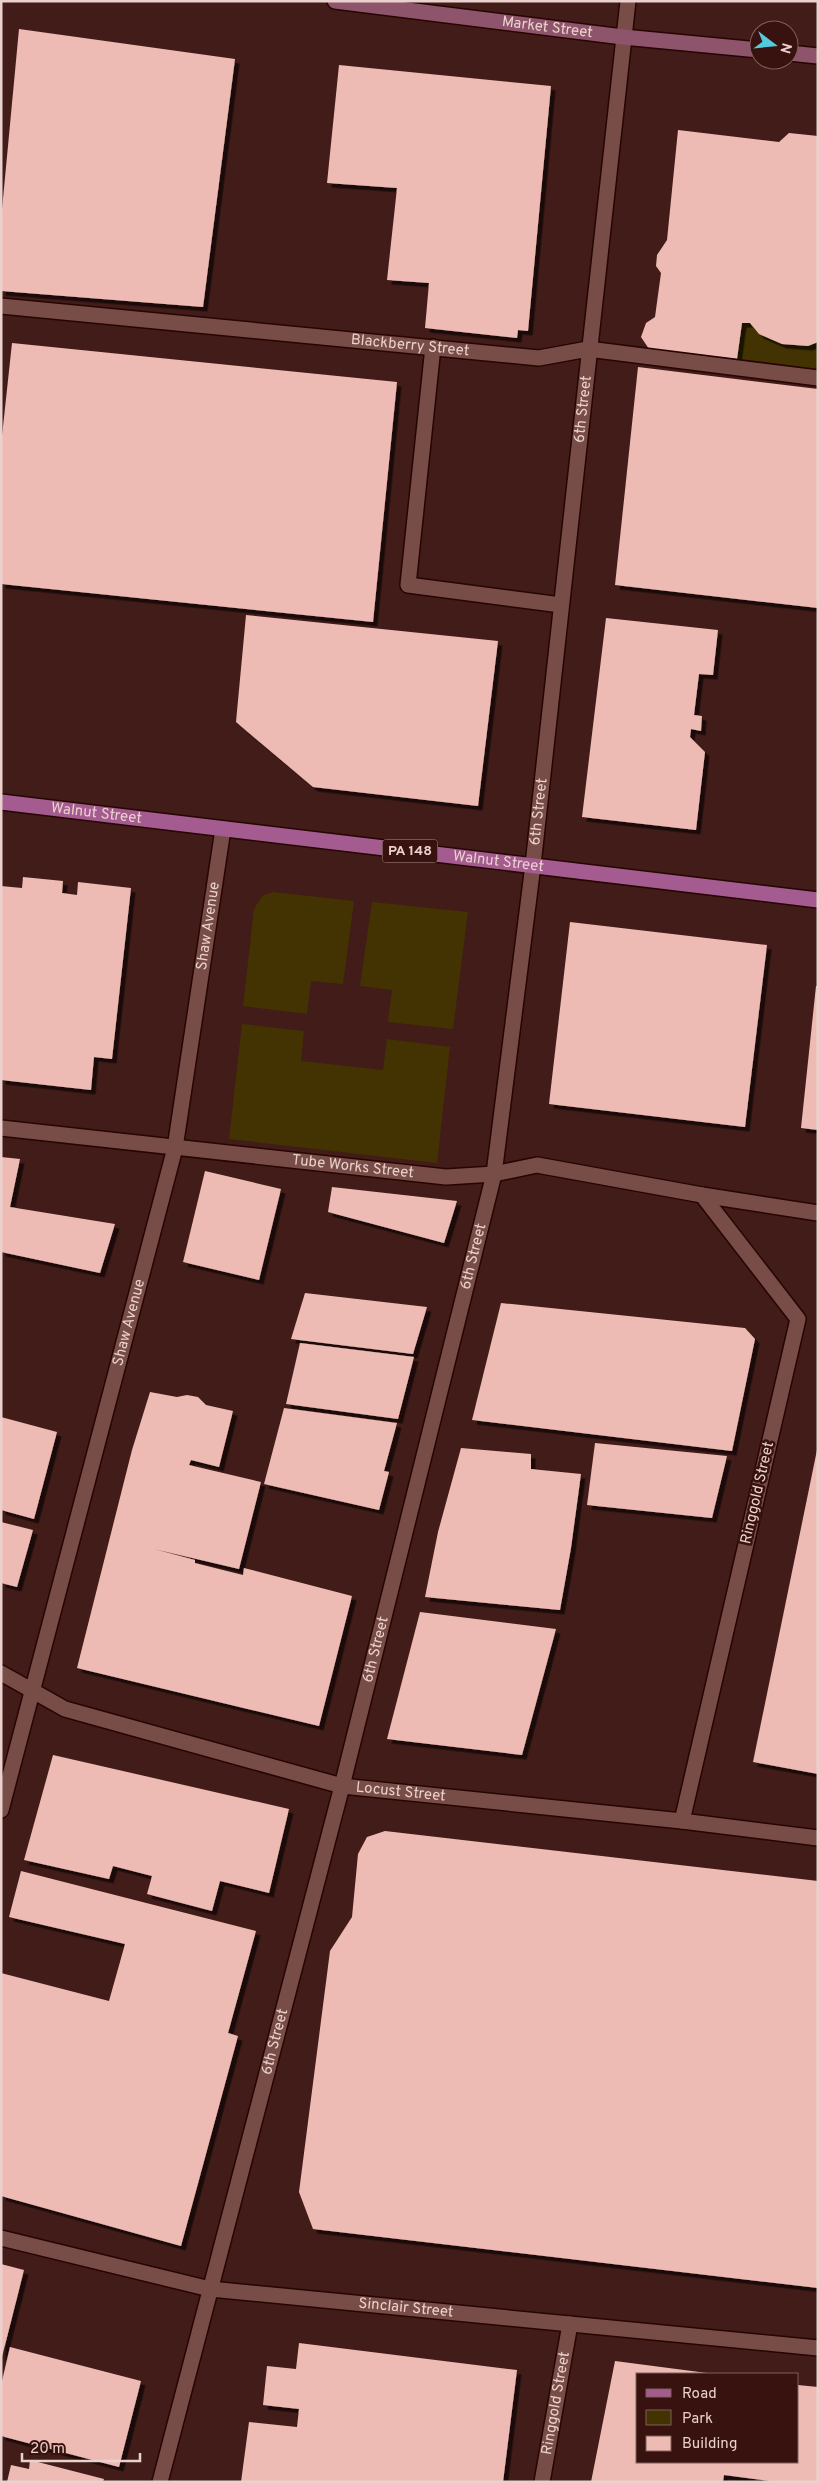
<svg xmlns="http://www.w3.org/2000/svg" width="819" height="2483" font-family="Overpass,sans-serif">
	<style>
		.green { fill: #433302 }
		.building { fill: #eebbb4; filter: url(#shadow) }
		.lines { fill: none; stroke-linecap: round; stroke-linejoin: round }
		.service-casing { stroke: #270503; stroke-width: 18 }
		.pedestrian-casing { stroke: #270503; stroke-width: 18 }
		.minor-casing { stroke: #270503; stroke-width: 18 }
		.secondary-casing { stroke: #270503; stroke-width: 18 }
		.primary-casing { stroke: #270503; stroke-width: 18 }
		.service { stroke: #784d47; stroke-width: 15 }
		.pedestrian { stroke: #784d47; stroke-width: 15 }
		.minor { stroke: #784d47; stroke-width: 15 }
		.secondary { stroke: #8e546b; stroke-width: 15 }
		.primary { stroke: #a45b90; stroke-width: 15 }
		.labels { text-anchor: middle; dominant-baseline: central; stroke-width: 5; stroke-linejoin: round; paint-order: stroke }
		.shield { fill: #37120f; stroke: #b59894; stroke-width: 1 }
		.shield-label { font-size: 14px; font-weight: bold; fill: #ebd1cd }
		.street-label { font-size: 15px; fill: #ebd1cd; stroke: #37120f }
	</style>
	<defs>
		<filter id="shadow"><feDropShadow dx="4.5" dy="4.5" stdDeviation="0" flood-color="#0009"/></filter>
	</defs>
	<rect width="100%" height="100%" fill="#421c18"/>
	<g class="green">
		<path d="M742 323H750C766 342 794 352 818 342V369L737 359Z"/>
		<polygon points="273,892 354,901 343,984 311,981 307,1014 243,1006 254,909 262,896"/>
		<polygon points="372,902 468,912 453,1029 388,1022 392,990 360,986"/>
		<polygon points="242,1024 304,1031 301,1061 383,1070 387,1039 450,1047 437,1163 229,1139"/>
	</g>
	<g class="building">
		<polygon points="19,29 235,59 203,307 1,291 1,220"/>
		<polygon points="339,65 551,86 528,331 518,330 517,338 425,328 429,283 387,280 397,188 327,183"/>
		<polygon points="678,130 779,142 789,133 818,136 818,342 808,346 782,344 759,334 750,323 742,323 737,359 649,349 641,337 646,323 655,317 661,273 656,266 657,255 667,240"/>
		<polygon points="12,343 397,382 373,622 1,584 1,445"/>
		<polygon points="638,367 818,389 818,608 615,585"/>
		<polygon points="246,615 498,641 478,806 313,787 236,722"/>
		<polygon points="606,618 718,630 713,675 699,674 694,715 702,716 701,731 691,729 690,737 705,752 696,830 582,817"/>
		<polygon points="23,877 63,881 62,893 77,895 78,882 131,888 112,1059 94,1057 91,1090 1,1080 1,886 22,888"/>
		<polygon points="570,922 767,945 745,1127 549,1104"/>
		<polygon points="816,986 818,986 818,1130 801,1128"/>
		<polygon points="1,1157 20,1159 10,1207 115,1224 100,1273 1,1252"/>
		<polygon points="205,1171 281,1189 259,1280 183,1262"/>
		<polygon points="332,1187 457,1201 444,1243 328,1212"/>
		<polygon points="305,1293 427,1307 413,1354 291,1339"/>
		<polygon points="501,1303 745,1328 755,1339 732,1451 472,1420"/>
		<polygon points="300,1343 414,1357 398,1419 286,1404"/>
		<polygon points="150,1392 177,1397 187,1395 198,1397 206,1405 233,1411 219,1467 191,1460 189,1465 261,1482 239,1569 154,1549 195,1560 195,1563 243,1575 244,1568 352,1596 319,1726 77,1668 132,1450"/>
		<polygon points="284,1408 397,1423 384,1471 389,1472 379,1510 264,1484"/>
		<polygon points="1,1417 57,1432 34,1519 1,1510"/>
		<polygon points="595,1443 727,1456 712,1518 587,1505"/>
		<polygon points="461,1448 531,1454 531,1469 581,1474 571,1548 560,1610 425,1597 438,1532"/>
		<polygon points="817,1450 818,1450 818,1774 753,1762"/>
		<polygon points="1,1522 33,1530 17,1587 1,1583"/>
		<polygon points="420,1612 556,1629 522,1755 387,1739"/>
		<polygon points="53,1755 289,1809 269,1893 220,1881 212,1911 147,1894 152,1876 113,1866 109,1879 24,1860"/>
		<polygon points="385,1831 818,1881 818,2288 313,2229 299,2192 330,1951 352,1917 358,1854 367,1837"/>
		<polygon points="21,1871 256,1931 228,2033 238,2036 181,2246 1,2196 1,1973 109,2001 125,1944 9,1917"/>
		<polygon points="1,2264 24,2270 2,2357 1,2357"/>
		<polygon points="299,2343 517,2370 503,2482 241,2482 249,2422 297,2427 299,2409 263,2405 267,2366 296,2369"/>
		<polygon points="10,2347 141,2381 119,2467 1,2436 1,2385"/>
		<polygon points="615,2361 707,2373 638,2374 638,2462 798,2462 798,2385 818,2387 818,2482 777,2482 724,2475 723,2482 591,2482"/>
		<polygon points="30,2460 104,2479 103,2482 7,2482 11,2465 29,2469"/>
	</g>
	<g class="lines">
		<defs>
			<g id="service">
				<polyline points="433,347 408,585 561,605"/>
				<polyline points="702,1195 818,1213"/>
			</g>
			<polyline id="pedestrian" points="588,349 818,378"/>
			<g id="minor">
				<path id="s1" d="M1 306 539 358 588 349"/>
				<path id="s2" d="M1 1128 446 1177 494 1174 537 1165 702 1195 798 1319 682 1821"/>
				<path id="s3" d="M1 1673 65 1709 342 1786 682 1821 818 1838"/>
				<path id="s4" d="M1 1810 175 1148 223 829"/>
				<path id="s5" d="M1 2238 210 2289 818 2348"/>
				<path id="s6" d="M160 2482 342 1786 494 1174 533 865 628 1"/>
				<path id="s7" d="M542 2482 570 2324"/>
			</g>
			<g id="secondary">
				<path id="s8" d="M335 1 623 37 759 50"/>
				<polyline points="789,53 818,56"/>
			</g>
			<g id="primary">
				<path id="s9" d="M1 802 818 900"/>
			</g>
		</defs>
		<use href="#service" class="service-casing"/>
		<use href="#pedestrian" class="pedestrian-casing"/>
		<use href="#minor" class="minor-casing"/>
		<use href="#secondary" class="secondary-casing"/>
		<use href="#primary" class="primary-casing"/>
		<use href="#service" class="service"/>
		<use href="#pedestrian" class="pedestrian"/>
		<use href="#minor" class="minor"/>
		<use href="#secondary" class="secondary"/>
		<use href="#primary" class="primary"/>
	</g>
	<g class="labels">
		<rect class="shield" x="382.5" y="839.5" width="55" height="23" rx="4"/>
		<g class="shield-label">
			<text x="410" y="851">PA 148</text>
		</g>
		<g class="street-label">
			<text stroke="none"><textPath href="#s8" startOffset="214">Market Street</textPath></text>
			<text stroke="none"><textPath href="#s1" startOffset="411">Blackberry Street</textPath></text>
			<text stroke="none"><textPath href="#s6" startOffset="2120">6th Street</textPath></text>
			<text stroke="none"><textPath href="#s6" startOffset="1715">6th Street</textPath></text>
			<text stroke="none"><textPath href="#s9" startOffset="96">Walnut Street</textPath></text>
			<text stroke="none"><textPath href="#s9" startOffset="501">Walnut Street</textPath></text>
			<text stroke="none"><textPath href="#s4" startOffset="909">Shaw Avenue</textPath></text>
			<text stroke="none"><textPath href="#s2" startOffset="354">Tube Works Street</textPath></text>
			<text stroke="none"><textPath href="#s6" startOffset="1265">6th Street</textPath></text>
			<text stroke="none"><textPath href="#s4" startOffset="504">Shaw Avenue</textPath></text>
			<text transform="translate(758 1493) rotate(-77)">Ringgold Street</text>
			<text stroke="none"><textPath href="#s6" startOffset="860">6th Street</textPath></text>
			<text stroke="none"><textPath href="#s3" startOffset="420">Locust Street</textPath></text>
			<text stroke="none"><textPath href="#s6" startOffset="455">6th Street</textPath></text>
			<text stroke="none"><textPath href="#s5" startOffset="412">Sinclair Street</textPath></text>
			<text stroke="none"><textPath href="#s7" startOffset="80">Ringgold Street</textPath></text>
		</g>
	</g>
	<rect width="819" height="2483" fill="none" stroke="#ebd1cd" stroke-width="5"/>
	<rect x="636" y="2373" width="162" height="90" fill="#37120f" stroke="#7f5e5b"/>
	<rect x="646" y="2389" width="25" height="8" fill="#a45b90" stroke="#7f5e5b"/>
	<text x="682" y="2398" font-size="15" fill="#ebd1cd">Road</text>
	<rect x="646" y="2410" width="25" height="15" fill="#433302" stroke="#7f5e5b"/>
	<text x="682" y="2423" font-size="15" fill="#ebd1cd">Park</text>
	<rect x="646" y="2436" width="25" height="15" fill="#eebbb4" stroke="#7f5e5b"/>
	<text x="682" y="2448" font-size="15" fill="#ebd1cd">Building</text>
	<g transform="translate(774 45) rotate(106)"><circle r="24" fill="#37120f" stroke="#7f5e5b"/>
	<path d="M0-4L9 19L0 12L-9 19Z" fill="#53cbdc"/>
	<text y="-8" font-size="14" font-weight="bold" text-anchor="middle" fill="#ebd1cd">N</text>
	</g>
	<path d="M22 2453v8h118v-8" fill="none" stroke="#ebd1cd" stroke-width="2.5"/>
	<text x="30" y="2453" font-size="15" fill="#ebd1cd" stroke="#37120f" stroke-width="4" paint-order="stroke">20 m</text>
</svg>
